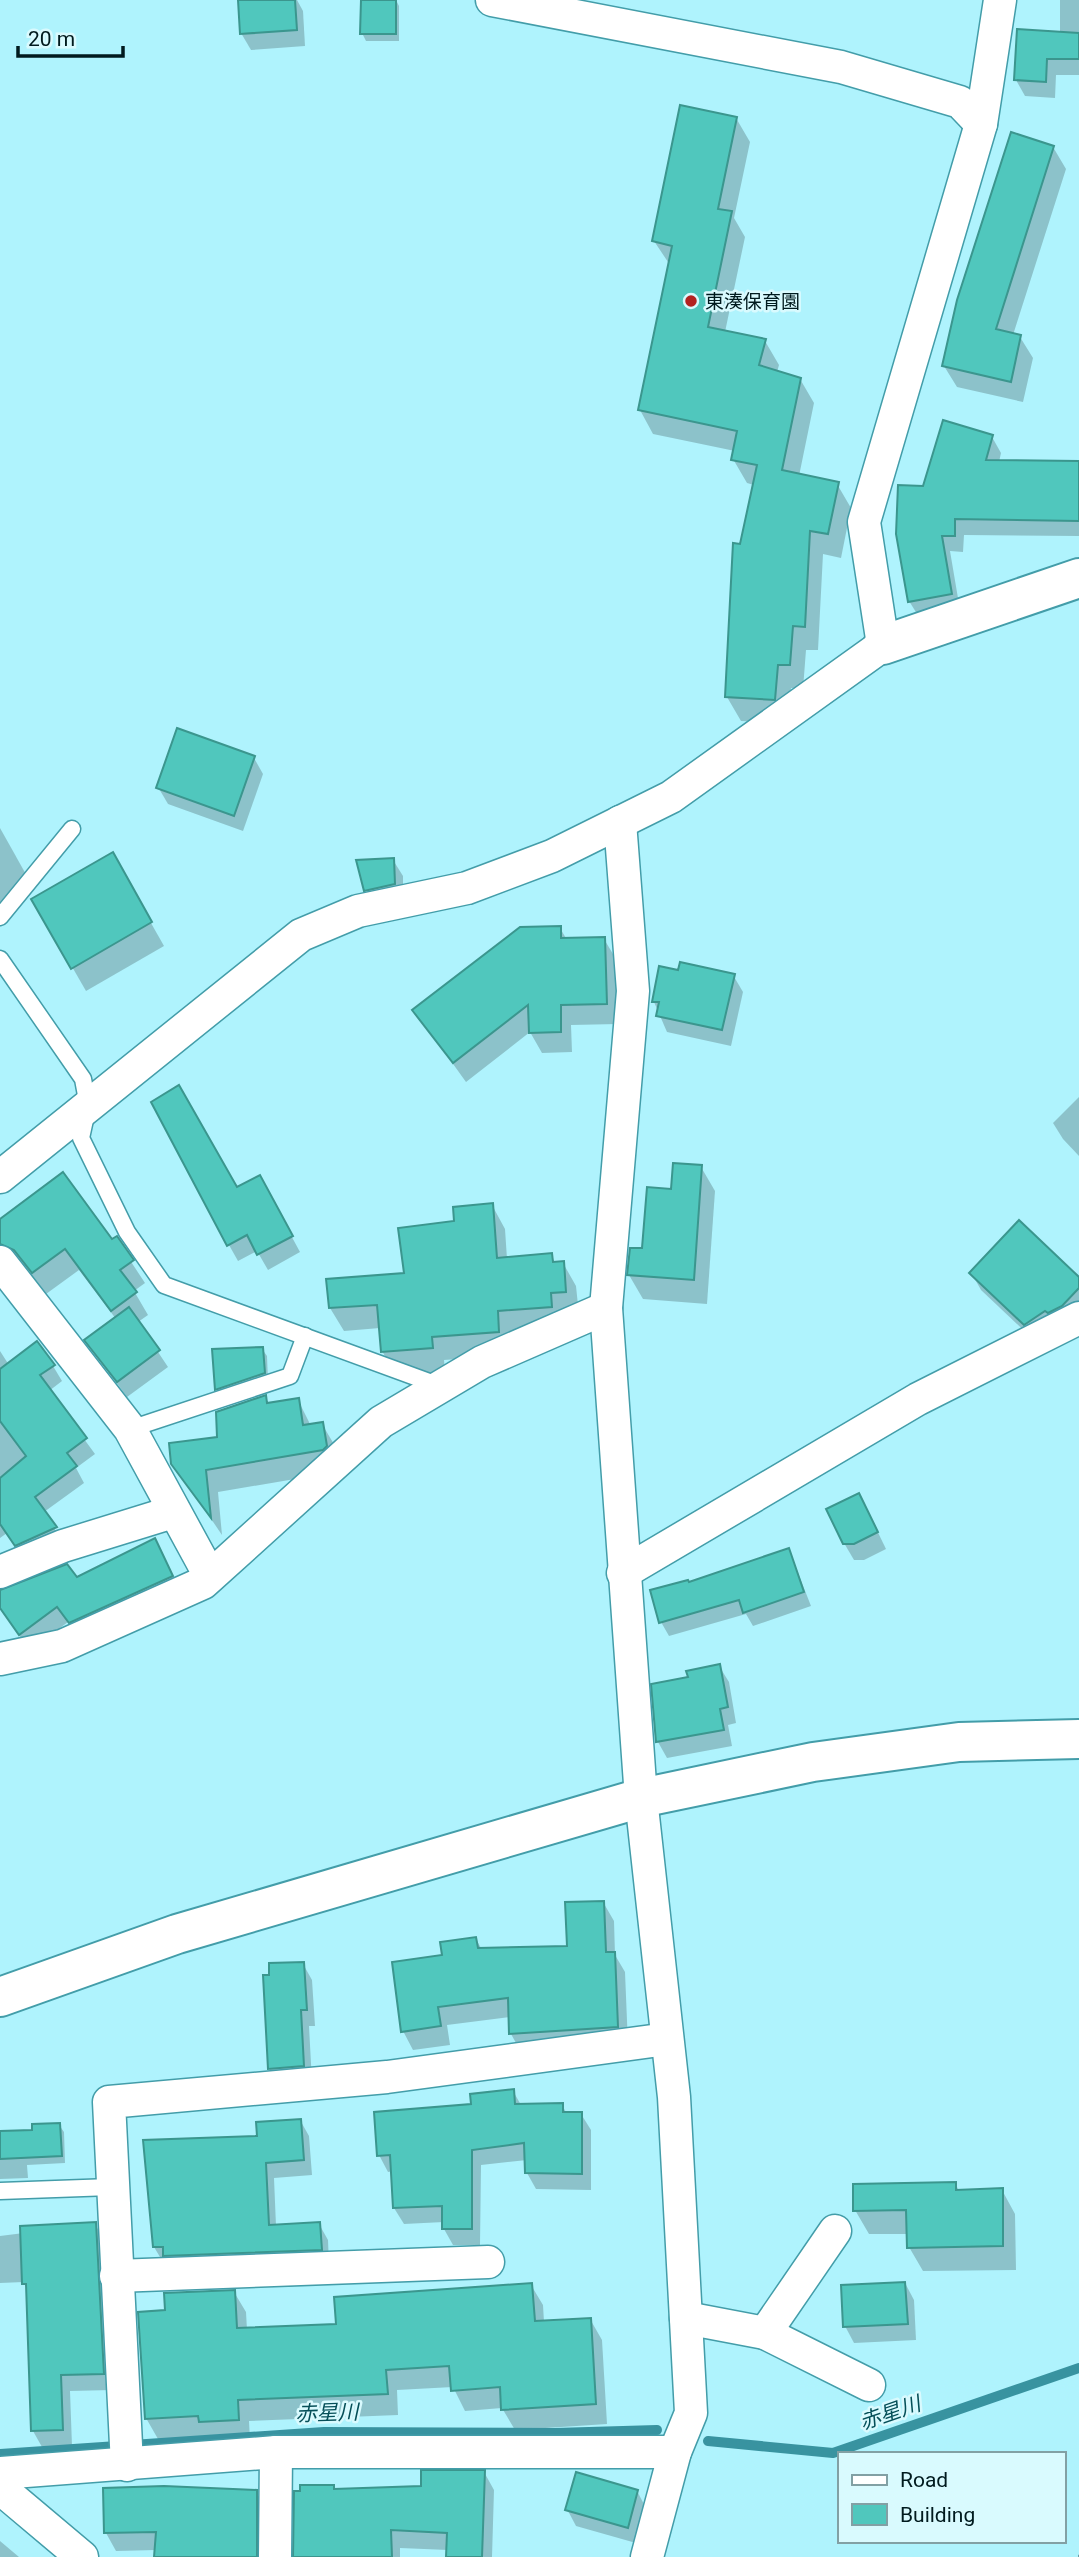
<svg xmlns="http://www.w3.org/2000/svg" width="1079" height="2557" font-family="Roboto,'Noto Sans JP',sans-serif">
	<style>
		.shadow { fill: #0003 }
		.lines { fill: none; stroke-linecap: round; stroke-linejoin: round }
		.stream { stroke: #3893a0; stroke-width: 10 }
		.building { fill: #50c7bd; stroke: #3b968e; stroke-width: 2 }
		.lane-casing { stroke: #439da9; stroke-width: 19 }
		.street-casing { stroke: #439da9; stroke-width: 35 }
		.secondary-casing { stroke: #439da9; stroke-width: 42 }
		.path { stroke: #6b9ea6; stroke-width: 4.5; stroke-dasharray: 5 3.5; stroke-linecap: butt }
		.lane { stroke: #fff; stroke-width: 16 }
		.street { stroke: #fff; stroke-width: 32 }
		.secondary { stroke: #fff; stroke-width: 38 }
		.poi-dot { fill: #b22220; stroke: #d9fafe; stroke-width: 2.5 }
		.labels { text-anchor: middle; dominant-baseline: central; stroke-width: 5; stroke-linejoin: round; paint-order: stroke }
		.poi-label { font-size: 19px; fill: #001a1e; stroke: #d9fafe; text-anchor: start }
		.water-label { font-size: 21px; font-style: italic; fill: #054f58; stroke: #d9fafe }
	</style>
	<rect width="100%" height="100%" fill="#aff3fd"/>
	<g class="shadow">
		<polygon points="240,0 297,0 303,11 305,46 251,50 241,33"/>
		<polygon points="362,0 396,0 399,6 399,41 366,41 362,33"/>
		<polygon points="1060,0 1079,0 1079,75 1056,75 1055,98 1025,96 1016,80 1060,33"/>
		<polygon points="736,118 750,142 734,218 745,237 725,332 765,341 779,365 777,372 800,379 814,403 799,476 837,484 851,508 841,558 823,554 818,650 806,650 803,689 791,688 788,723 741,721 727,697 742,545 754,485 747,483 733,459 735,451 653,434 640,410 670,265 654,241"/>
		<polygon points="1053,147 1066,169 1013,335 1020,337 1033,358 1023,402 957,387 944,366"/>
		<polygon points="992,437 1001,453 999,462 1079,462 1079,536 964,535 963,552 950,551 960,610 919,617 909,601 925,488"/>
		<polygon points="254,758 263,774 243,831 168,804 158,787"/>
		<polygon points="0,828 32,885 0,903"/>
		<polygon points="112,854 164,946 86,991 33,899"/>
		<polygon points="393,860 403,876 403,901 375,906 366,890"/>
		<polygon points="560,928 567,940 604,939 616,959 618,1024 571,1025 572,1052 542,1053 530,1032 466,1082 415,1011"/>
		<polygon points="679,972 733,975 743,992 731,1046 667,1032 654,1002"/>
		<polygon points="1079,1097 1079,1156 1063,1139 1053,1123"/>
		<polygon points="701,1167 715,1191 707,1304 643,1299 629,1275"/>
		<polygon points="237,1190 268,1193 300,1252 268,1270 257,1251 238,1261 229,1245"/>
		<polygon points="492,1205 505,1229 507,1259 551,1255 555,1263 563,1263 576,1286 579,1315 512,1355 444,1360 445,1371 396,1375 382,1351 380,1328 344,1331 330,1308 406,1274 456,1223"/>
		<polygon points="0,1221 112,1242 116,1239 145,1283 134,1291 148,1315 138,1322 168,1367 127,1397 86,1341 116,1319 79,1270 46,1294 29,1272 13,1266 0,1247"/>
		<polygon points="972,1274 1079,1279 1079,1314 1034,1340 981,1290"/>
		<polygon points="262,1349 267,1356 268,1381 221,1397 216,1389"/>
		<polygon points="0,1351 9,1365 53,1366 62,1381 49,1391 95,1454 76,1468 84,1483 44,1512 64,1544 25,1561 7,1533 0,1538"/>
		<polygon points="265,1397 269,1404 298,1400 311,1426 322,1424 335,1446 336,1472 218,1492 222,1535 173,1463 219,1438"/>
		<polygon points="868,1512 886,1549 864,1560 854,1560 844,1543"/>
		<polygon points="789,1550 811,1606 753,1626 746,1614 669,1636 661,1622 688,1584"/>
		<polygon points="163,1557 181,1593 80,1638 68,1622 30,1650 0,1609 0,1590 76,1580"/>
		<polygon points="719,1666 729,1682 736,1723 728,1725 732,1746 667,1758 658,1742 690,1679"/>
		<polygon points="603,1902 614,1921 615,1955 625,1972 628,2045 521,2052 511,2034 510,2017 447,2025 450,2045 413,2050 403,2031 444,1957 476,1939 482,1950 569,1948"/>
		<polygon points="303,1964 312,1980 315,2026 309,2026 312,2082 279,2084 269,2068"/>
		<polygon points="513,2091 521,2105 562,2105 567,2114 581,2114 591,2130 591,2190 536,2189 527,2173 527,2160 481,2165 480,2245 453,2245 444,2229 444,2222 404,2224 394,2208 393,2171 388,2172 379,2155 473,2106"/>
		<polygon points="300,2120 309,2136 312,2175 274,2178 276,2226 319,2224 328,2240 329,2265 163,2262 154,2247 259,2138"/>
		<polygon points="59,2125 64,2132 65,2163 27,2165 28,2178 0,2179 0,2133 34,2131"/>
		<polygon points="955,2183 959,2191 1002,2190 1015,2214 1016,2270 923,2271 909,2247 909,2234 869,2234 855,2210"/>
		<polygon points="95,2224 104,2240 112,2390 70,2391 72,2446 42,2447 33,2431 28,2290 24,2282 0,2283 0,2236"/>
		<polygon points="905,2283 914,2300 916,2340 854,2343 845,2326"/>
		<polygon points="531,2285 543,2305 544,2322 590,2319 602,2340 607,2424 515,2430 502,2408 465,2411 453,2387 397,2390 398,2415 249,2421 250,2440 212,2442 209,2436 158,2439 146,2418 167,2311 234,2292 246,2312 247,2330 338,2325"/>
		<polygon points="484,2472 494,2490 492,2557 448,2557 448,2550 400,2548 400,2557 295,2557 333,2487 335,2491 422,2488"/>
		<polygon points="637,2491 646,2508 636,2543 576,2526 567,2509"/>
		<polygon points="256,2492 267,2510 266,2557 156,2557 156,2550 116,2551 106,2533"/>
		<polygon points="0,2541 19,2557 0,2557"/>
	</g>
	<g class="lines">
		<g class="stream">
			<polyline points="708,2441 833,2453 1079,2368"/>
			<polyline points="0,2454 324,2432 555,2433 657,2430"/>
		</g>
	</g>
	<g class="building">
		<polygon points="238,0 295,0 297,30 240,34"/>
		<polygon points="361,0 396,0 396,34 360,34"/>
		<polygon points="1017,29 1079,33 1079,59 1047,59 1046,82 1014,80"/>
		<polygon points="680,105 737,117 718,209 732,211 708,327 766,339 759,365 801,378 782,470 839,482 828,534 810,531 805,627 793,626 790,665 778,665 775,700 725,697 733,543 740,544 757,465 731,460 737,431 638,410 672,246 652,241"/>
		<polygon points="1011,132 1054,146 996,329 1021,335 1011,382 942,366 957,300"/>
		<polygon points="943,420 993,435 986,460 1079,461 1079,521 955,519 955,536 942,536 952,594 908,602 896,534 898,485 923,486"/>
		<polygon points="177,728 255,756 234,816 156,788"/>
		<polygon points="113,852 152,922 71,969 31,899"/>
		<polygon points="394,858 395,884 364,891 356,860"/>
		<polygon points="561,926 561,938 605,937 607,1004 561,1005 561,1032 529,1033 528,1005 453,1063 412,1010 520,927"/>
		<polygon points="680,962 735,974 722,1030 656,1016 659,1002 652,1002 659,966 678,970"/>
		<polygon points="179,1085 237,1187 260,1175 293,1236 257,1255 247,1235 227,1246 151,1102"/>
		<polygon points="673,1163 702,1165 694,1280 627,1275 630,1248 642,1248 647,1187 671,1189"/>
		<polygon points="63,1172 112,1239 117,1236 134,1260 120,1270 137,1292 111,1311 65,1249 32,1273 14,1250 0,1244 0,1219"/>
		<polygon points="493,1203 497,1258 552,1253 553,1262 564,1261 566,1292 551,1293 552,1307 498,1311 499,1332 432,1337 433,1348 381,1352 377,1305 329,1308 326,1279 404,1273 398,1228 454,1221 453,1207"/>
		<polygon points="1019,1220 1079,1277 1079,1288 1062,1306 1048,1313 1045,1311 1024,1325 969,1273"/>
		<polygon points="129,1307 160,1350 117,1382 84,1340"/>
		<polygon points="37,1341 55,1365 40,1375 87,1438 67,1453 77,1466 35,1497 57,1527 15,1546 0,1524 0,1478 26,1456 0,1421 0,1369"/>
		<polygon points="263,1347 265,1373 215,1390 212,1349"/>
		<polygon points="266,1395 267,1403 299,1398 303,1425 323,1422 327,1446 323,1450 206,1470 211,1518 171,1464 169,1443 217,1437 216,1412"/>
		<polygon points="859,1493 878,1532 854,1544 843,1544 826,1509"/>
		<polygon points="155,1538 173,1576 69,1623 57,1607 19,1635 0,1608 0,1590 67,1564 77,1577"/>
		<polygon points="789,1548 804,1592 743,1613 739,1600 659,1623 650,1590 688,1580 689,1582"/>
		<polygon points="720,1664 728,1707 720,1709 724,1730 656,1742 651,1684 688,1677 686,1671"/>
		<polygon points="604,1901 606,1952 615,1952 618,2027 509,2034 508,1998 438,2007 441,2026 401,2032 392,1962 442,1955 440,1942 476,1937 478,1948 567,1946 565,1902"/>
		<polygon points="304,1962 307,2010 301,2010 304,2066 268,2069 263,1975 269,1975 269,1963"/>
		<polygon points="514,2089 515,2104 563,2103 563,2112 582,2112 582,2174 525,2173 524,2143 472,2150 472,2229 442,2229 442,2206 393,2208 390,2155 377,2156 374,2112 471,2104 470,2094"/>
		<polygon points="301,2119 304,2160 266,2163 269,2225 320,2222 322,2250 163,2256 163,2247 153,2247 143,2140 257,2136 256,2122"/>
		<polygon points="60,2123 62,2156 0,2159 0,2131 32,2130 32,2124"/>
		<polygon points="956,2182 956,2190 1003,2188 1003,2246 907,2248 906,2210 853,2211 853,2184"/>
		<polygon points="96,2222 104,2374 61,2375 63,2430 31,2431 26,2284 22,2284 20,2226"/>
		<polygon points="905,2282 908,2324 843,2327 841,2285"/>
		<polygon points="532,2283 535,2321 591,2318 596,2404 501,2410 500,2387 451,2391 449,2366 386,2370 388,2394 238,2400 239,2420 199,2422 198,2416 145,2419 138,2312 165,2310 164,2293 235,2290 237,2328 336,2324 334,2297"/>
		<polygon points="421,2470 485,2470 482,2557 446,2557 447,2533 391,2530 392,2557 293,2557 294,2491 300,2491 300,2485 334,2485 334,2489 421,2486"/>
		<polygon points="576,2472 638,2490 628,2528 565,2510"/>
		<polygon points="164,2486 257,2490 257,2557 154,2557 156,2532 104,2533 103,2488"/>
	</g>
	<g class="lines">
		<defs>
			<g id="lane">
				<polyline points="0,917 72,829"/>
				<polyline points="0,959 83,1079 88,1106 81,1138 127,1232 164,1285 440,1386"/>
				<polyline points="130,1429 290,1376 305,1336"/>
				<polyline points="0,2191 111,2187"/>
			</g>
			<g id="street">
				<polyline points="492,0 841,67 960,102 981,124"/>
				<polyline points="620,822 633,991 606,1308 641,1798 674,2097 691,2413 675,2452 647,2557"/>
				<polyline points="0,1177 301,935 358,911 467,888 552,856 671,797 883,645 864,522 981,124 1000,0"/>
				<polyline points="0,1262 130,1429 210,1576"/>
				<polyline points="0,1572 63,1546 173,1512"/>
				<polyline points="623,1573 918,1399 1079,1318"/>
				<polyline points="0,1659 62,1646 203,1583 381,1422 482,1362 606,1308"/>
				<polyline points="116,2276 488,2262"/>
				<polyline points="686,2318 765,2333 835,2231"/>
				<polyline points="765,2333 869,2385"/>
				<polyline points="127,2465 109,2102 387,2077 667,2039"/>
				<polyline points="0,2473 276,2452 675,2452"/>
				<polyline points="0,2488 82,2557"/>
				<polyline points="275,2557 276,2452"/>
			</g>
			<g id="secondary">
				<polyline points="883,645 1079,578"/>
				<polyline points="0,1997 177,1934 641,1798 813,1762 959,1742 1079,1739"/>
			</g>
		</defs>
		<use href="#lane" class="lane-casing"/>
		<use href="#street" class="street-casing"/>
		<use href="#secondary" class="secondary-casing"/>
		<polyline class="path" points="1078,2557 1079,2557"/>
		<use href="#lane" class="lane"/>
		<use href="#street" class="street"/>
		<use href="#secondary" class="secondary"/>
	</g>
	<circle class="poi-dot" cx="691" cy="301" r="7"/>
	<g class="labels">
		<g class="poi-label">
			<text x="705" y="301">東湊保育園</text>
		</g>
		<g class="water-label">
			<text transform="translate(327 2413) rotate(-2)">赤星川</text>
			<text transform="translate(890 2413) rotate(-19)">赤星川</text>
		</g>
	</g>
	<rect x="838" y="2452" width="228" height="91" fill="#d9fafe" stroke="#82a0a4" stroke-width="2"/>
	<rect x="852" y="2475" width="35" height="10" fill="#ffffff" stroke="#82a0a4" stroke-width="2"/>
	<text x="900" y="2487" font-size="21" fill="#001a1e">Road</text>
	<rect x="852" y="2504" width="35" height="21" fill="#50c7bd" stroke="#82a0a4" stroke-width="2"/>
	<text x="900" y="2522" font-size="21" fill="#001a1e">Building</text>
	<path d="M18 46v10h105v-10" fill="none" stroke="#001a1e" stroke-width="3.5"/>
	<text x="28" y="46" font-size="21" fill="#001a1e" stroke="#d9fafe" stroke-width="5" paint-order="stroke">20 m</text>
</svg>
